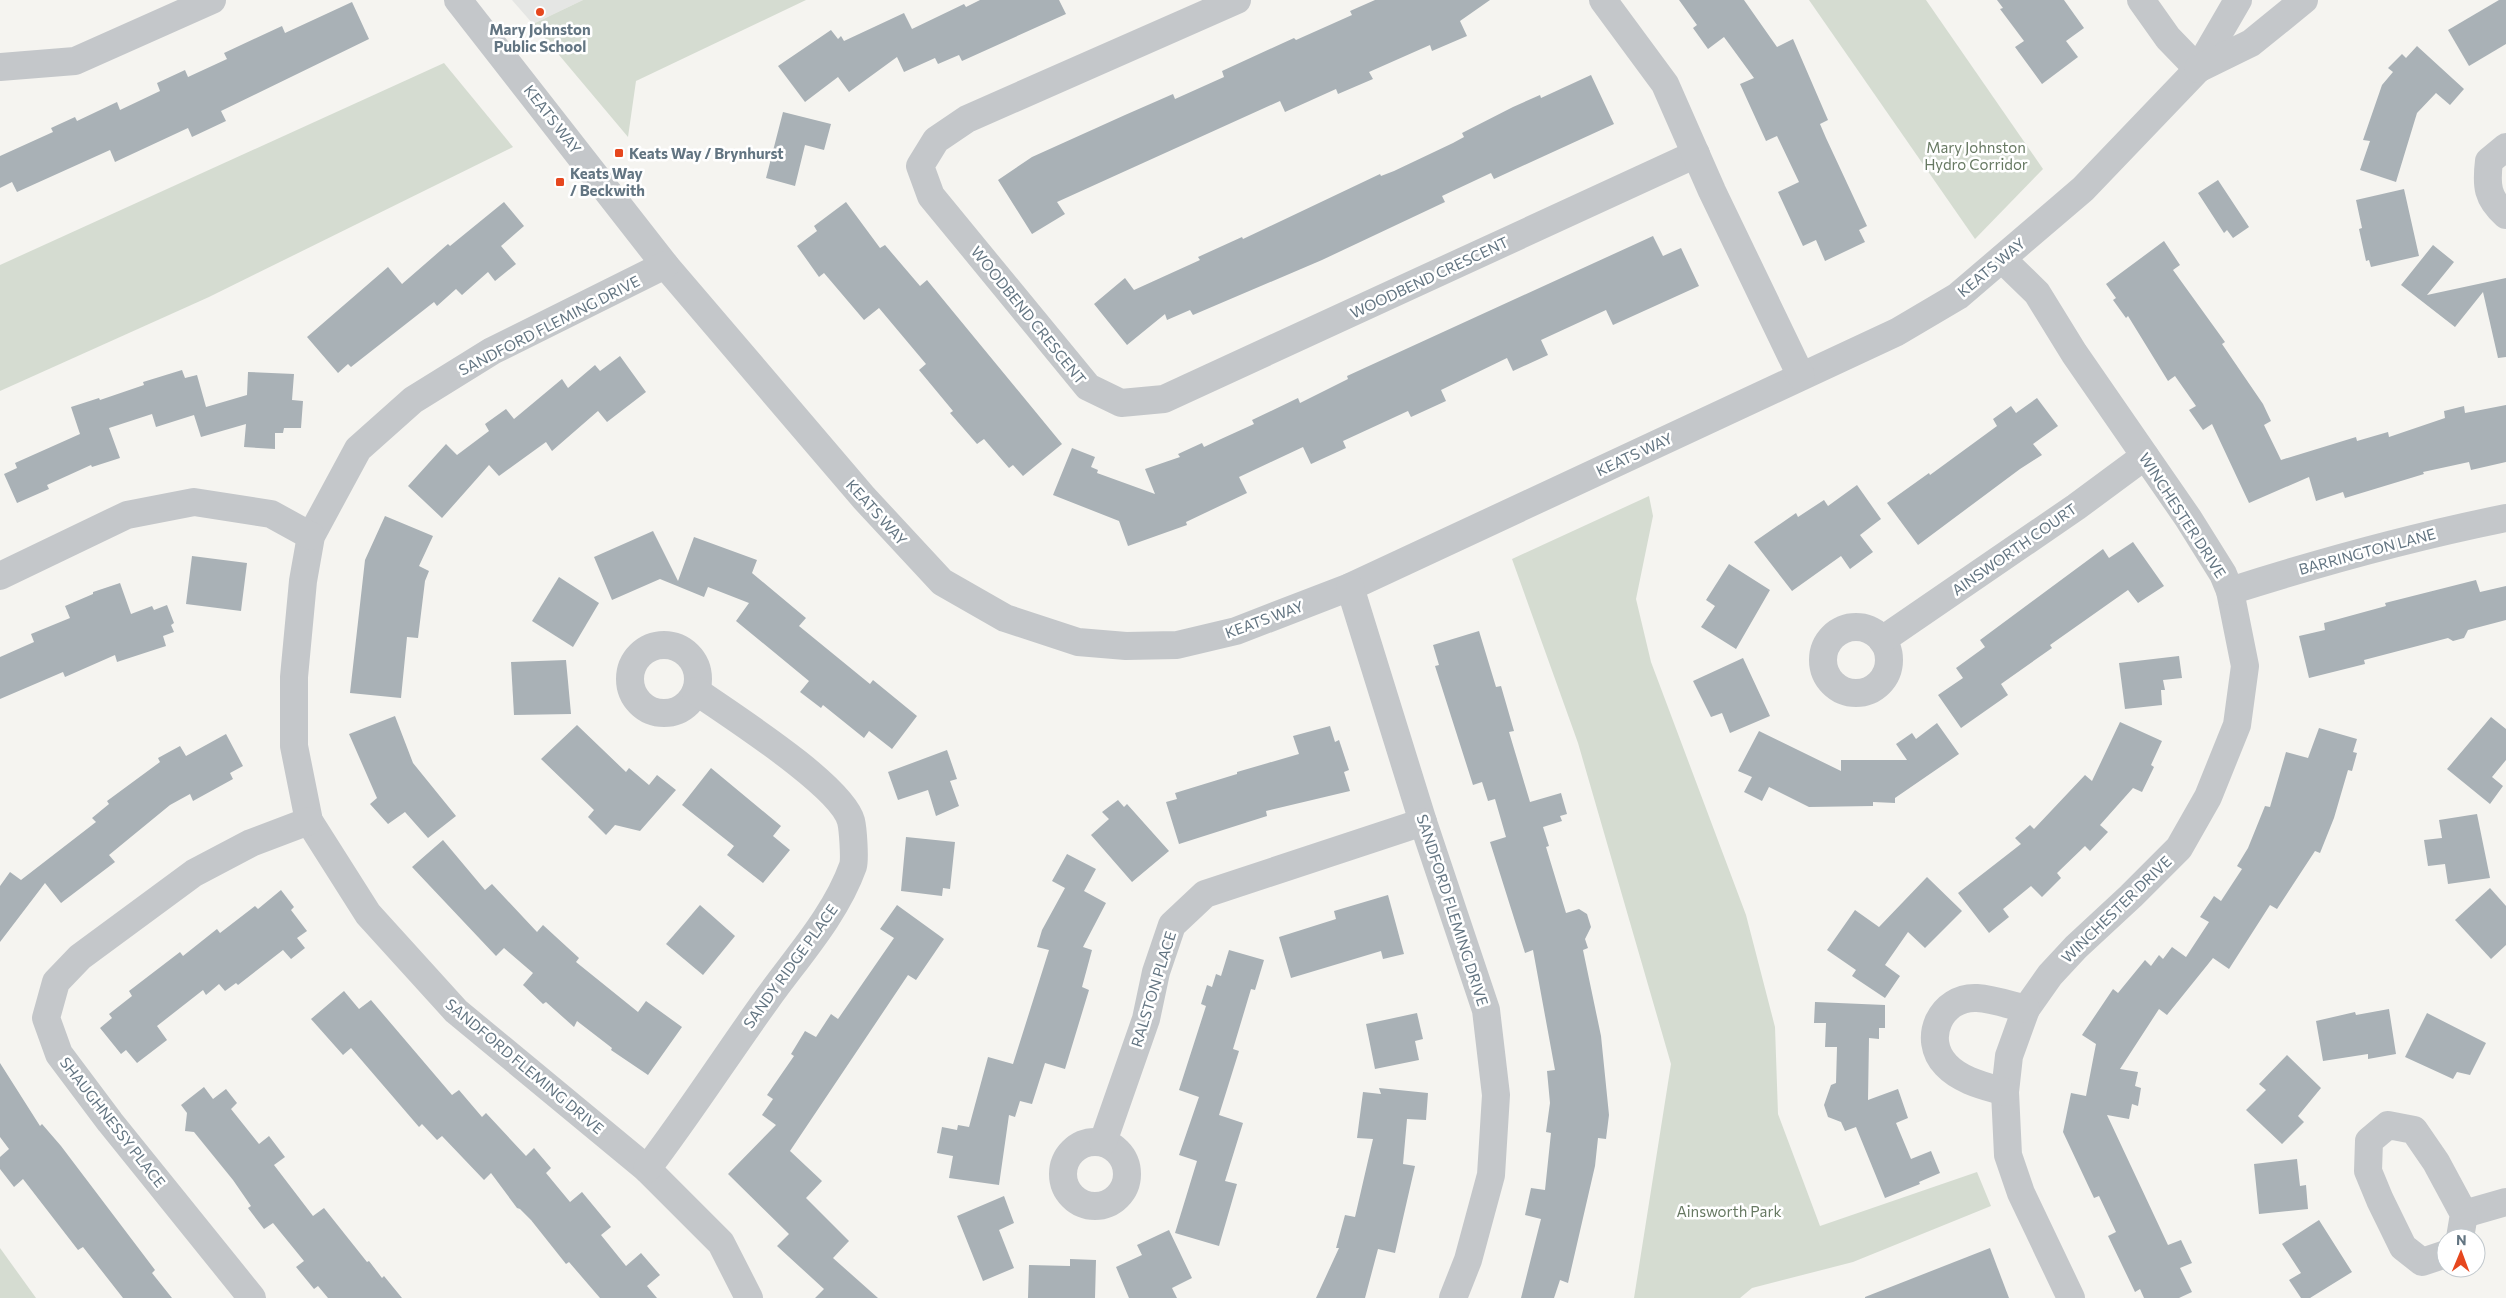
<svg xmlns="http://www.w3.org/2000/svg" width="2506" height="1298" font-family="Commissioner,sans-serif">
	<style>
		.built { fill: #e5e6e4 }
		.green { fill: #d5dcd1 }
		.building { fill: #a9b1b6 }
		.lines { fill: none; stroke-linecap: round; stroke-linejoin: round }
		.minor { stroke: #c4c7ca; stroke-width: 28 }
		.poi-dot { fill: #e6471e; stroke: #fff; stroke-width: 2 }
		.labels { text-anchor: middle; dominant-baseline: central; stroke-width: 5; stroke-linejoin: round; paint-order: stroke }
		.poi-label { font-size: 15px; font-weight: bold; fill: #637582; stroke: #fff; text-anchor: start }
		.street-label { font-size: 15px; fill: #637582; stroke: #fff }
		.park-label { font-size: 15px; fill: #677962; stroke: #fff }
	</style>
	<rect width="100%" height="100%" fill="#f5f4f0"/>
	<polygon class="built" points="512,0 583,0 533,24"/>
	<g class="green">
		<polygon points="583,0 806,0 636,81 628,137 533,24"/>
		<polygon points="1809,0 1926,0 2043,169 1975,239"/>
		<polygon points="444,63 513,147 209,297 0,391 0,265"/>
		<polygon points="1649,496 1653,516 1636,599 1651,662 1746,915 1775,1027 1778,1114 1820,1226 1977,1172 1991,1206 1853,1262 1752,1288 1740,1298 1634,1298 1671,1064 1578,743 1512,559"/>
		<polygon points="0,1248 36,1298 0,1298"/>
	</g>
	<g class="building">
		<polygon points="980,0 1059,0 1066,14 962,61 959,55 938,64 935,58 904,72 897,57 849,92 838,77 805,102 778,66 831,30 838,39 841,36 844,41 904,13 912,29 964,4 966,7"/>
		<polygon points="1375,0 1490,0 1460,21 1467,36 1432,51 1430,45 1369,72 1373,79 1338,94 1336,89 1285,112 1280,101 1057,202 1065,214 1032,234 998,180 1032,157 1125,115 1173,94 1175,99 1224,77 1222,71 1294,38 1296,40 1352,15 1350,11"/>
		<polygon points="1679,0 1744,0 1777,47 1793,39 1828,120 1820,124 1826,138 1867,226 1859,230 1865,242 1825,261 1816,240 1803,246 1778,192 1799,182 1777,136 1766,141 1740,84 1754,78 1724,37 1708,49 1693,28 1697,25"/>
		<polygon points="1997,0 2064,0 2084,28 2066,41 2078,57 2042,84 2015,47 2024,41 2000,9 2003,8"/>
		<polygon points="2499,0 2506,0 2506,44 2469,66 2448,30"/>
		<polygon points="352,2 369,39 221,111 226,121 192,137 188,128 115,162 110,150 17,192 12,182 0,188 0,156 53,132 51,128 75,117 77,121 117,102 120,110 160,91 157,83 185,70 188,77 227,59 224,53 282,26 285,33"/>
		<polygon points="2417,46 2464,89 2450,105 2436,93 2417,113 2396,182 2360,170 2370,141 2363,140 2382,85 2393,72 2388,68 2402,54 2406,58"/>
		<polygon points="1591,75 1614,124 1494,179 1491,173 1442,196 1445,202 1322,260 1193,315 1190,310 1167,320 1165,314 1127,345 1094,304 1125,278 1134,290 1200,260 1198,257 1242,237 1243,239 1380,174 1381,176 1394,171 1453,143 1464,137 1462,133 1513,107 1540,95 1541,98"/>
		<polygon points="783,112 831,124 824,150 805,145 795,186 766,178"/>
		<polygon points="2218,180 2249,227 2233,238 2227,230 2224,233 2198,193"/>
		<polygon points="2404,189 2419,256 2371,267 2369,260 2366,261 2359,229 2362,228 2356,200"/>
		<polygon points="504,202 524,226 501,246 516,264 495,281 488,272 462,295 456,289 437,306 434,302 351,367 348,364 338,373 307,337 388,267 402,284 448,244 450,246"/>
		<polygon points="846,202 880,248 885,245 920,286 927,280 1062,444 1023,476 1013,465 1009,468 984,439 977,444 950,413 953,411 919,370 926,364 879,308 864,320 824,273 819,277 797,246 817,231 814,226"/>
		<polygon points="1653,236 1663,256 1681,248 1699,286 1613,325 1606,310 1541,340 1548,355 1513,371 1507,358 1441,390 1446,401 1411,417 1408,411 1343,441 1346,448 1311,464 1303,447 1239,477 1247,493 1186,522 1187,525 1128,546 1119,521 1053,495 1072,448 1095,457 1091,467 1098,470 1097,473 1155,494 1145,469 1180,457 1178,454 1202,443 1204,447 1221,439 1254,424 1252,420 1298,398 1300,403 1348,379 1347,376"/>
		<polygon points="2164,241 2180,265 2173,270 2225,342 2222,344 2263,404 2271,421 2264,425 2281,460 2356,437 2357,441 2388,432 2389,437 2445,418 2444,411 2464,406 2465,413 2506,405 2506,462 2471,470 2469,462 2423,472 2424,474 2345,498 2343,492 2316,501 2309,477 2249,503 2212,424 2203,430 2189,410 2196,406 2175,376 2168,381 2128,316 2126,318 2113,300 2116,298 2106,284"/>
		<polygon points="2433,245 2454,262 2427,295 2506,278 2506,357 2498,358 2483,292 2455,327 2401,285"/>
		<polygon points="620,356 646,392 607,422 598,411 552,451 546,442 499,476 489,465 442,518 408,486 446,444 457,455 489,431 485,424 506,409 514,419 562,379 568,388 595,365 600,371"/>
		<polygon points="182,370 185,378 197,375 206,407 247,395 248,372 294,374 292,400 303,401 301,428 284,428 283,433 275,433 275,449 244,447 246,424 201,437 194,415 156,427 152,414 109,428 120,458 92,467 91,465 47,485 49,489 17,503 4,474 17,468 15,463 80,434 71,407 99,398 100,400 144,385 143,382"/>
		<polygon points="2037,398 2058,426 2033,444 2042,455 2020,469 1918,545 1887,503 1929,473 1930,475 1997,426 1993,419 2011,406 2016,413"/>
		<polygon points="1857,485 1881,519 1860,535 1873,552 1850,569 1841,556 1792,591 1754,542 1796,513 1798,517 1824,500 1828,506"/>
		<polygon points="385,516 433,536 419,566 429,571 425,581 418,638 407,637 401,698 350,693 365,560"/>
		<polygon points="653,531 678,581 694,537 757,560 752,573 806,618 799,626 870,684 873,680 917,716 892,749 869,731 864,738 823,705 821,708 800,692 809,681 736,621 749,603 708,587 704,597 660,579 612,600 594,557"/>
		<polygon points="2133,542 2164,586 2138,603 2128,590 2050,645 2052,648 2001,684 2008,695 1961,728 1938,695 1963,678 1956,668 1985,647 1980,640 2103,549 2109,558"/>
		<polygon points="192,556 247,563 241,611 186,604"/>
		<polygon points="1729,564 1770,590 1736,649 1701,627 1715,606 1706,600"/>
		<polygon points="559,577 599,603 573,647 532,621"/>
		<polygon points="2476,580 2480,592 2506,586 2506,620 2468,630 2464,638 2453,641 2448,638 2364,660 2365,664 2309,678 2299,636 2325,630 2324,623 2386,606 2385,603"/>
		<polygon points="120,583 131,614 152,606 154,610 167,605 174,623 171,625 174,632 163,636 166,646 117,662 115,655 65,677 63,672 0,699 0,657 34,642 31,634 70,618 65,606 93,594 93,592"/>
		<polygon points="1479,631 1496,687 1501,686 1514,731 1509,732 1530,802 1561,793 1567,814 1560,816 1562,821 1543,827 1549,846 1546,847 1566,913 1579,909 1587,914 1591,927 1585,939 1588,948 1583,950 1601,1036 1609,1115 1606,1139 1598,1138 1595,1166 1568,1283 1560,1280 1554,1298 1521,1298 1541,1219 1525,1215 1531,1188 1545,1190 1551,1133 1546,1132 1550,1103 1547,1071 1555,1070 1533,950 1525,953 1490,842 1506,837 1495,799 1488,801 1482,782 1473,785 1435,666 1439,665 1433,645"/>
		<polygon points="2179,656 2182,678 2163,680 2165,690 2161,690 2162,705 2125,709 2119,663"/>
		<polygon points="1743,658 1770,716 1730,733 1722,713 1711,717 1693,681"/>
		<polygon points="566,660 571,714 514,715 511,662"/>
		<polygon points="395,716 413,763 456,816 428,838 405,812 388,824 370,804 377,798 349,734"/>
		<polygon points="2491,717 2506,729 2506,760 2492,777 2503,786 2490,804 2447,769"/>
		<polygon points="2120,722 2162,741 2151,765 2154,767 2142,792 2133,788 2100,825 2108,832 2090,851 2085,846 2057,873 2061,878 2042,897 2031,886 2003,909 2009,917 1989,933 1958,893 2021,844 2015,838 2030,825 2034,829 2085,775 2092,781"/>
		<polygon points="1937,723 1959,754 1895,798 1895,803 1873,802 1873,806 1809,807 1769,787 1762,801 1744,792 1752,777 1738,771 1759,731 1841,771 1841,760 1907,760 1896,744 1912,733 1916,739"/>
		<polygon points="577,725 626,772 629,768 649,785 657,775 676,790 640,831 615,825 606,835 588,817 594,810 541,759"/>
		<polygon points="1330,726 1335,742 1339,740 1349,770 1344,772 1350,791 1266,811 1267,816 1179,844 1166,802 1177,799 1175,793 1237,774 1237,772 1299,754 1293,736"/>
		<polygon points="2319,728 2357,739 2353,752 2357,753 2352,771 2348,770 2334,818 2320,853 2315,851 2277,909 2270,905 2229,969 2213,958 2167,1015 2159,1009 2120,1069 2138,1072 2135,1086 2141,1088 2138,1106 2132,1104 2129,1119 2107,1115 2168,1245 2181,1240 2192,1263 2180,1268 2192,1292 2179,1298 2144,1298 2140,1289 2135,1292 2108,1236 2116,1232 2099,1196 2094,1198 2063,1132 2071,1093 2086,1096 2096,1044 2082,1035 2113,989 2118,993 2145,960 2151,966 2159,955 2163,959 2172,947 2186,957 2209,922 2200,917 2214,896 2221,901 2242,869 2237,866 2248,848 2265,806 2270,807 2286,752 2308,758"/>
		<polygon points="226,734 243,766 230,773 233,779 193,801 190,794 170,805 109,855 115,862 61,903 45,883 0,942 0,886 10,872 21,880 96,822 92,818 109,804 107,801 160,762 158,758 180,746 186,756"/>
		<polygon points="947,750 957,779 950,781 959,806 936,816 928,790 898,800 888,772"/>
		<polygon points="711,768 781,826 773,836 790,850 763,883 727,855 734,846 682,805"/>
		<polygon points="1118,800 1124,807 1127,804 1169,851 1132,882 1091,835 1109,819 1102,812"/>
		<polygon points="2477,814 2490,878 2448,884 2445,864 2428,866 2424,840 2442,838 2439,820"/>
		<polygon points="906,837 955,842 950,889 943,888 942,896 901,891"/>
		<polygon points="443,840 485,890 492,884 537,932 543,925 579,958 576,962 638,1012 646,1001 682,1027 648,1075 611,1050 612,1048 577,1021 574,1027 546,1002 543,1004 523,985 533,973 504,948 496,956 412,867"/>
		<polygon points="1067,854 1096,869 1084,891 1106,903 1083,947 1092,950 1082,987 1089,990 1065,1069 1045,1063 1032,1104 1020,1101 1015,1117 1009,1115 999,1185 949,1178 953,1156 937,1153 942,1127 957,1130 958,1125 969,1127 988,1057 1013,1064 1049,950 1037,947 1042,930 1065,888 1052,881"/>
		<polygon points="1927,877 1962,911 1925,948 1908,932 1885,965 1900,976 1885,998 1852,976 1856,970 1827,950 1855,910 1879,927"/>
		<polygon points="2490,888 2506,906 2506,945 2491,959 2455,920"/>
		<polygon points="281,890 294,907 291,910 307,931 297,938 305,948 291,959 283,950 238,985 236,983 225,991 219,984 206,995 203,990 157,1026 167,1040 137,1063 126,1050 121,1054 100,1028 112,1018 109,1014 132,996 129,991 180,952 183,956 217,929 220,933 255,906 258,909"/>
		<polygon points="1388,895 1404,954 1383,959 1381,951 1291,978 1279,937 1336,919 1334,911"/>
		<polygon points="700,905 735,936 703,975 666,944"/>
		<polygon points="897,905 944,939 916,980 908,975 790,1151 822,1181 806,1198 849,1241 833,1258 878,1298 815,1298 824,1289 777,1246 789,1234 728,1174 776,1125 762,1115 773,1099 767,1095 794,1056 791,1054 805,1031 816,1037 831,1014 838,1019 894,938 880,929"/>
		<polygon points="1229,950 1264,960 1255,990 1251,989 1233,1049 1239,1051 1219,1115 1243,1123 1225,1181 1237,1184 1219,1246 1175,1233 1197,1161 1179,1155 1199,1097 1179,1090 1206,1006 1201,1004 1207,985 1212,987 1216,974 1221,976"/>
		<polygon points="344,991 359,1009 371,1000 452,1095 459,1090 482,1117 486,1113 526,1156 534,1148 551,1168 546,1173 570,1202 582,1192 611,1227 601,1235 626,1266 641,1253 660,1275 647,1286 657,1298 600,1298 569,1262 566,1264 531,1220 520,1209 517,1208 491,1173 484,1180 442,1136 437,1140 422,1124 419,1127 351,1048 343,1055 311,1019"/>
		<polygon points="1815,1002 1885,1005 1885,1028 1879,1028 1879,1039 1869,1038 1868,1100 1898,1089 1908,1118 1896,1123 1911,1159 1931,1151 1940,1173 1919,1182 1920,1184 1885,1198 1856,1127 1845,1131 1841,1122 1828,1117 1824,1105 1831,1085 1836,1083 1837,1047 1825,1047 1826,1023 1814,1023"/>
		<polygon points="2389,1009 2396,1054 2368,1059 2368,1054 2323,1061 2316,1021 2355,1012 2356,1015"/>
		<polygon points="1417,1013 1423,1039 1415,1041 1419,1060 1375,1069 1366,1024"/>
		<polygon points="2427,1013 2486,1043 2470,1075 2457,1072 2453,1079 2405,1057"/>
		<polygon points="2287,1055 2321,1088 2298,1116 2304,1122 2282,1144 2246,1110 2266,1090 2259,1084"/>
		<polygon points="0,1063 40,1126 42,1124 61,1146 155,1270 152,1273 172,1298 123,1298 83,1247 78,1250 23,1179 14,1187 0,1169 0,1157 9,1149 0,1137"/>
		<polygon points="204,1087 213,1099 226,1089 237,1103 231,1109 259,1144 269,1136 285,1157 274,1165 313,1216 324,1208 367,1262 369,1261 382,1278 384,1276 402,1298 328,1298 318,1286 314,1289 296,1267 304,1261 273,1223 264,1229 248,1208 251,1206 233,1180 194,1132 185,1131 187,1113 181,1105"/>
		<polygon points="1379,1088 1428,1093 1426,1120 1407,1119 1403,1164 1415,1166 1395,1253 1378,1249 1365,1298 1316,1298 1339,1248 1336,1248 1345,1215 1355,1217 1373,1139 1357,1138 1363,1092 1381,1094"/>
		<polygon points="2297,1159 2300,1186 2306,1185 2308,1209 2259,1214 2254,1164"/>
		<polygon points="1004,1196 1014,1223 999,1230 1014,1268 983,1281 957,1216"/>
		<polygon points="2319,1220 2352,1272 2310,1298 2301,1298 2289,1280 2301,1273 2282,1244"/>
		<polygon points="1169,1230 1192,1278 1172,1288 1177,1298 1129,1298 1116,1267 1142,1255 1137,1245"/>
		<polygon points="1990,1248 2009,1298 1865,1298 1865,1297"/>
		<polygon points="1070,1259 1096,1260 1095,1298 1028,1298 1029,1265 1070,1266"/>
	</g>
	<g class="lines">
		<g class="minor">
			<polyline points="458,0 665,265 864,498 942,582 1005,618 1078,642 1126,646 1177,645 1236,631 1350,587 1897,332 1958,296 2083,189 2198,69 2238,0"/>
			<polyline points="1237,0 967,119 936,140 920,166 931,196 1088,387 1121,403 1164,399 1696,154"/>
			<polyline points="1603,0 1665,84 1712,191 1801,376"/>
			<polyline points="2141,0 2168,38 2198,69"/>
			<polyline points="0,67 75,61 212,0"/>
			<polyline points="2198,69 2251,43 2304,0"/>
			<path d="M2506 147 2489 161C2486 186 2487 198 2506 215"/>
			<polyline points="2002,259 2037,293 2074,353 2188,518 2223,574 2230,591 2245,666 2237,725 2208,797 2179,848 2131,896 2076,947 2050,975 2026,1009 2009,1056 2005,1092 2008,1155 2021,1193 2071,1298"/>
			<polyline points="665,265 492,351 413,400 358,449 311,536 303,581 294,677 294,746 309,821 368,914 456,1011 647,1169 721,1243 749,1298"/>
			<polyline points="0,576 127,515 194,502 271,514 311,536"/>
			<polyline points="1350,587 1423,822 1486,1010 1496,1095 1491,1175 1468,1260 1453,1298"/>
			<path d="M2230 591C2321 562 2412 537 2506 518"/>
			<circle cx="1856" cy="660" r="33"/>
			<polyline points="1882,640 2076,507 2145,456"/>
			<circle cx="664" cy="679" r="34"/>
			<path d="M2005 1092C1985 1086 1961 1081 1946 1065 1921 1039 1941 996 1977 998 1993 999 2010 1005 2026 1009"/>
			<circle cx="1095" cy="1174" r="32"/>
			<polyline points="1103,1142 1146,1019 1156,972 1172,925 1205,894 1423,822"/>
			<path d="M647 1169C689 1114 726 1056 767 999 797 957 835 916 853 866 855 859 853 829 851 821 841 785 730 715 696 691"/>
			<polyline points="2464,1214 2506,1202"/>
			<polyline points="2446,1254 2422,1262 2403,1247 2380,1200 2368,1171 2369,1141 2388,1125 2414,1130 2436,1162 2464,1214 2460,1238"/>
			<polyline points="252,1298 110,1122 59,1054 46,1018 56,982 80,957 194,873 251,843 309,821"/>
		</g>
	</g>
	<g class="poi-dot">
		<circle cx="540" cy="12" r="5"/>
		<rect x="614" y="148" width="10" height="10" rx="2.5"/>
		<rect x="555" y="177" width="10" height="10" rx="2.5"/>
	</g>
	<g class="labels">
		<g class="poi-label">
			<text x="540" y="29" text-anchor="middle">Mary Johnston<tspan x="540" dy="17">Public School</tspan></text>
			<text x="629" y="153">Keats Way / Brynhurst</text>
			<text x="570" y="173">Keats Way<tspan x="570" dy="17">/ Beckwith</tspan></text>
		</g>
		<g class="street-label">
			<text transform="translate(553 119) rotate(52)">KEATS WAY</text>
			<text transform="translate(1991 267) rotate(-40)">KEATS WAY</text>
			<text transform="translate(1429 277) rotate(-25)">WOODBEND CRESCENT</text>
			<text transform="translate(1029 315) rotate(51)">WOODBEND CRESCENT</text>
			<text transform="translate(549 325) rotate(-27)">SANDFORD FLEMING DRIVE</text>
			<text transform="translate(1634 454) rotate(-25)">KEATS WAY</text>
			<text transform="translate(877 512) rotate(48)">KEATS WAY</text>
			<text transform="translate(2183 515) rotate(57)">WINCHESTER DRIVE</text>
			<text transform="translate(2014 549) rotate(-35)">AINSWORTH COURT</text>
			<text transform="translate(2367 551) rotate(-15)">BARRINGTON LANE</text>
			<text transform="translate(1264 619) rotate(-20)">KEATS WAY</text>
			<text transform="translate(2116 909) rotate(-44)">WINCHESTER DRIVE</text>
			<text transform="translate(1453 910) rotate(72)">SANDFORD FLEMING DRIVE</text>
			<text transform="translate(790 966) rotate(-54)">SANDY RIDGE PLACE</text>
			<text transform="translate(1153 989) rotate(-73)">RALSTON PLACE</text>
			<text transform="translate(525 1066) rotate(40)">SANDFORD FLEMING DRIVE</text>
			<text transform="translate(113 1122) rotate(52)">SHAUGHNESSY PLACE</text>
		</g>
		<g class="park-label">
			<text x="1976" y="147">Mary Johnston<tspan x="1976" dy="17">Hydro Corridor</tspan></text>
			<text x="1729" y="1211">Ainsworth Park</text>
		</g>
	</g>
	<g transform="translate(2461 1253) rotate(1)"><circle r="24" fill="#ffffff" stroke="#c1c8cd"/>
	<path d="M0-4L9 19L0 12L-9 19Z" fill="#e6471e"/>
	<text y="-8" font-size="14" font-weight="bold" text-anchor="middle" fill="#637582">N</text>
	</g>
</svg>
